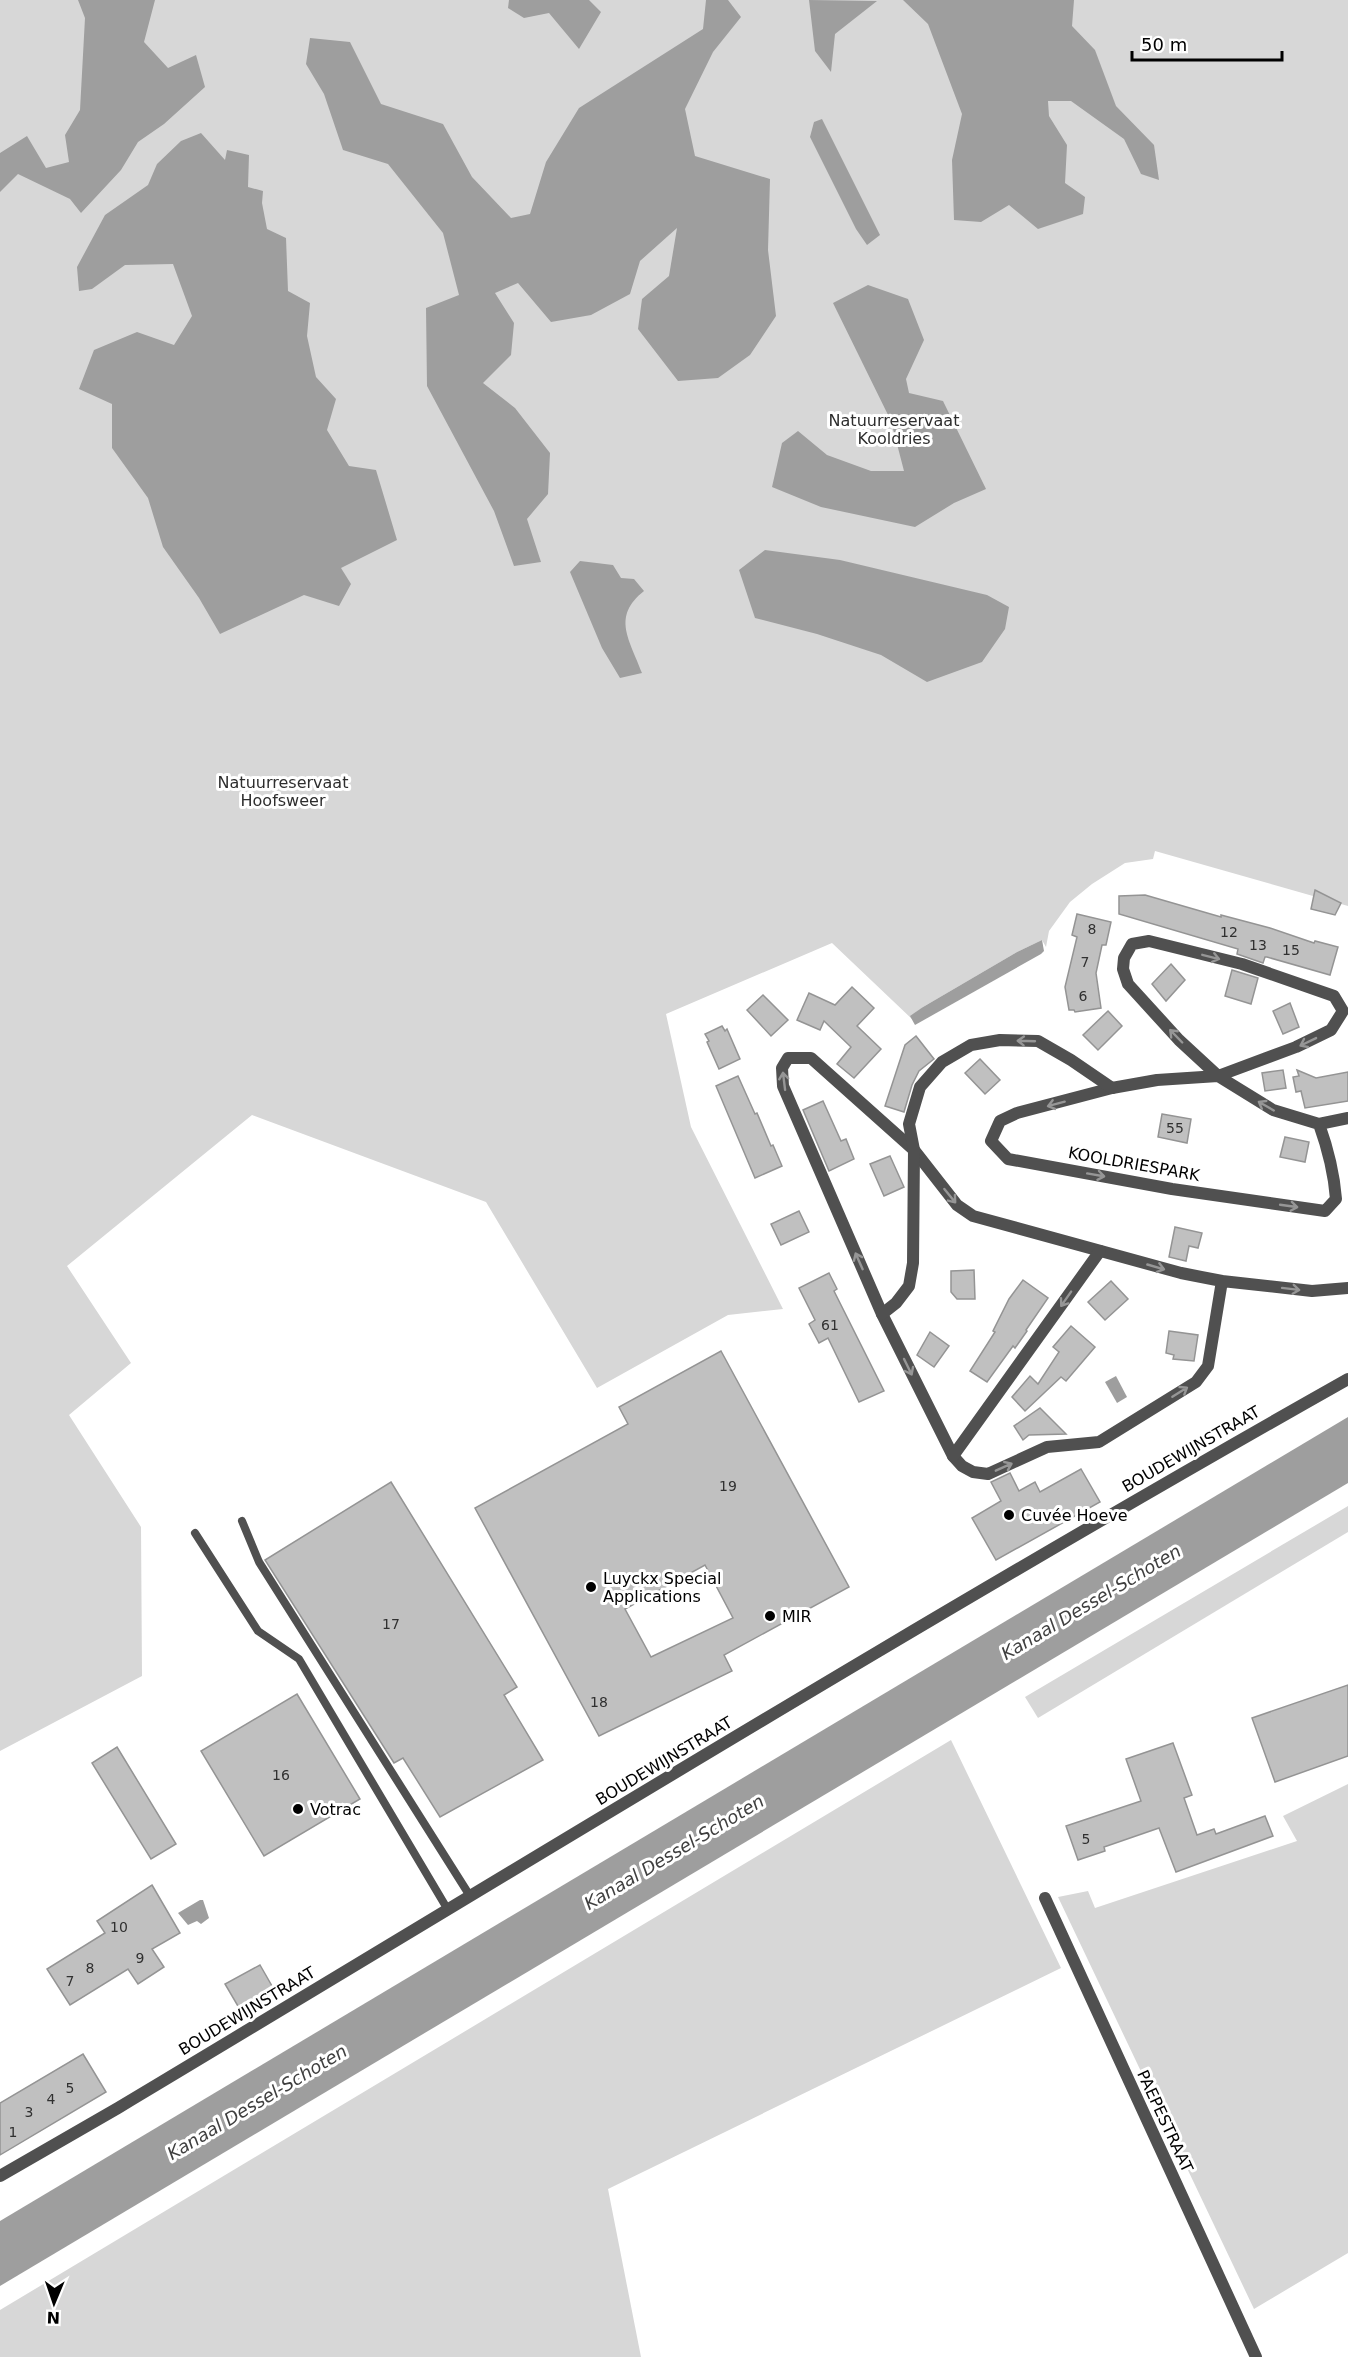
<svg xmlns="http://www.w3.org/2000/svg" width="1348" height="2357" font-family="'DejaVu Sans',sans-serif">
	<style>
		.green { fill: #d7d7d7 }
		.water { fill: #9e9e9e }
		.building { fill: #c0c0c0; stroke: #949494; stroke-width: 1.5; fill-rule: evenodd }
		.lines { fill: none; stroke-linecap: round; stroke-linejoin: round }
		.lane { stroke: #505050; stroke-width: 8 }
		.street { stroke: #505050; stroke-width: 12 }
		.oneway { stroke: #969696 }
		.poi-dot { fill: #000; stroke: #fff; stroke-width: 2 }
		.labels { text-anchor: middle; dominant-baseline: central; stroke-width: 6; stroke-linejoin: round; paint-order: stroke }
		.number-label { font-size: 14px; fill: #303030 }
		.park-label { font-size: 16px; fill: #2e2e2e; stroke: #fff }
		.street-label { font-size: 16px; fill: #000; stroke: #fff }
		.poi-label { font-size: 16px; fill: #000; stroke: #fff; text-anchor: start }
		.water-label { font-size: 18px; font-style: italic; fill: #3f3f3f; stroke: #fff }
	</style>
	<rect width="100%" height="100%" fill="#fff"/>
	<g class="green">
		<polygon points="0,0 1348,0 1348,906 1155,851 1153,859 1125,863 1092,884 1070,902 1049,931 1046,947 1042,940 1017,952 923,1007 913,1020 832,943 666,1014 691,1127 783,1309 728,1315 597,1388 486,1202 252,1115 67,1266 131,1363 69,1415 141,1527 142,1676 0,1751"/>
		<polygon points="1348,1506 1348,1532 1038,1718 1025,1697"/>
		<polygon points="951,1740 1061,1968 608,2189 641,2357 0,2357 0,2310"/>
		<polygon points="1348,1784 1348,2253 1254,2309 1058,1897 1088,1891 1095,1908 1297,1841 1283,1816"/>
	</g>
	<g class="water">
		<polygon points="78,0 155,0 144,42 168,68 196,55 205,87 164,124 138,142 121,170 81,213 70,199 18,174 0,192 0,153 27,136 46,168 69,162 65,135 80,110 85,18"/>
		<polygon points="509,0 589,0 601,12 579,49 549,13 524,18 508,8"/>
		<polygon points="706,0 728,0 741,17 713,52 685,109 695,156 770,179 768,250 776,316 750,355 718,378 678,381 638,329 642,299 669,276 677,228 640,261 630,294 591,315 551,322 518,283 495,293 514,323 511,355 483,383 515,408 550,453 548,494 527,519 541,562 514,566 494,511 427,386 426,308 459,295 443,233 388,164 343,150 324,94 306,64 310,38 350,42 381,104 443,124 472,177 511,218 530,214 546,162 579,108 703,29"/>
		<polygon points="809,0 877,1 835,34 831,72 815,51"/>
		<polygon points="903,0 1074,0 1072,26 1095,50 1116,106 1154,145 1159,180 1141,174 1124,139 1071,101 1048,101 1049,116 1067,145 1065,183 1085,197 1083,214 1038,229 1009,205 981,222 954,220 952,160 962,114 928,24"/>
		<polygon points="822,119 880,235 867,245 856,229 810,137 814,122"/>
		<polygon points="201,133 225,160 227,150 249,155 248,187 263,191 262,203 267,229 286,238 288,291 310,303 307,336 316,377 336,399 327,430 349,466 376,470 397,540 341,568 351,584 339,606 304,595 220,634 199,598 163,547 148,498 112,448 112,404 79,389 94,350 137,332 174,345 192,316 173,264 125,265 92,289 79,291 77,267 105,215 148,185 157,164 181,141"/>
		<polygon points="868,285 908,299 924,340 906,379 909,393 943,401 986,489 954,503 915,527 821,507 772,487 782,443 798,431 827,455 871,471 904,471 891,421 833,303"/>
		<polygon points="765,550 840,560 987,595 1009,607 1005,629 982,662 927,682 881,655 817,634 755,618 739,570"/>
		<path d="M580 561 613 565 621 578 634 579 644 591C611 617 630 640 642 673L620 678 602 648 570 572Z"/>
		<polygon points="1042,940 1044,951 1041,954 915,1025 910,1016 923,1007 1017,952"/>
		<polygon points="1116,1376 1127,1397 1117,1403 1105,1382"/>
		<polygon points="1348,1417 1348,1483 0,2286 0,2221"/>
		<polygon points="200,1900 203,1900 209,1918 201,1924 197,1921 188,1925 178,1913"/>
	</g>
	<g class="building">
		<polygon points="1315,890 1341,903 1335,915 1311,909"/>
		<polygon points="1145,895 1221,917 1221,915 1270,928 1314,943 1315,941 1338,947 1330,975 1267,957 1265,957 1263,963 1237,954 1238,949 1119,914 1119,896"/>
		<polygon points="1077,914 1111,922 1106,945 1102,945 1096,973 1101,1008 1075,1012 1074,1010 1069,1010 1065,987 1077,937 1072,935"/>
		<polygon points="1171,964 1185,980 1166,1001 1152,984"/>
		<polygon points="1232,970 1258,978 1251,1004 1225,996"/>
		<polygon points="852,987 874,1008 857,1026 881,1049 854,1078 837,1064 851,1047 824,1021 820,1030 797,1020 809,993 835,1005"/>
		<polygon points="763,995 788,1020 771,1036 747,1010"/>
		<polygon points="1290,1003 1299,1027 1283,1034 1273,1011"/>
		<polygon points="1108,1011 1122,1026 1098,1050 1083,1035"/>
		<polygon points="722,1026 725,1031 727,1029 740,1059 719,1069 707,1042 709,1041 705,1034"/>
		<polygon points="916,1036 934,1059 919,1071 912,1085 904,1112 885,1106 905,1045"/>
		<polygon points="980,1059 1000,1080 985,1094 965,1073"/>
		<polygon points="1283,1070 1286,1088 1265,1091 1262,1073"/>
		<polygon points="1297,1070 1316,1078 1348,1072 1348,1101 1305,1108 1301,1091 1296,1092 1293,1077 1299,1076"/>
		<polygon points="738,1076 755,1114 757,1113 771,1146 773,1145 782,1166 755,1178 716,1086"/>
		<polygon points="823,1101 841,1141 846,1139 854,1159 829,1171 803,1110"/>
		<polygon points="1162,1114 1191,1119 1187,1143 1158,1137"/>
		<polygon points="1285,1137 1309,1142 1305,1162 1280,1157"/>
		<polygon points="890,1156 904,1187 884,1196 870,1164"/>
		<polygon points="799,1211 809,1232 781,1245 771,1224"/>
		<polygon points="1175,1227 1202,1233 1198,1248 1189,1246 1186,1261 1169,1257"/>
		<polygon points="974,1270 975,1299 957,1299 951,1292 951,1271"/>
		<polygon points="829,1273 837,1289 834,1291 884,1391 859,1402 828,1338 819,1343 809,1324 815,1320 799,1288"/>
		<polygon points="1023,1280 1048,1298 1026,1330 1027,1331 1015,1348 1013,1346 987,1382 970,1371 995,1332 993,1331 1009,1299"/>
		<polygon points="1111,1281 1128,1299 1105,1320 1088,1302"/>
		<polygon points="1071,1326 1095,1347 1066,1381 1061,1377 1025,1411 1012,1397 1030,1376 1038,1384 1059,1352 1053,1347"/>
		<polygon points="1169,1331 1198,1335 1194,1361 1173,1359 1174,1355 1166,1353"/>
		<polygon points="930,1332 949,1346 934,1367 917,1355"/>
		<path d="M721 1351 849 1587 724 1655 732 1671 599 1736 475 1508 628 1424 619 1407ZM705 1565 733 1618 651 1657 625 1609Z"/>
		<polygon points="1040,1408 1066,1434 1029,1435 1023,1440 1014,1426"/>
		<polygon points="1081,1469 1100,1502 996,1560 972,1518 1001,1501 991,1482 1010,1473 1019,1491 1035,1482 1040,1492"/>
		<polygon points="391,1482 517,1687 504,1695 543,1760 440,1817 403,1758 394,1763 265,1560"/>
		<polygon points="1348,1685 1348,1756 1275,1782 1252,1718"/>
		<polygon points="297,1694 360,1799 264,1856 201,1751"/>
		<polygon points="1173,1743 1192,1795 1184,1798 1197,1835 1214,1829 1216,1834 1265,1816 1273,1836 1176,1872 1159,1828 1104,1847 1105,1851 1078,1860 1066,1826 1141,1801 1126,1759"/>
		<polygon points="117,1747 176,1844 151,1859 92,1763"/>
		<polygon points="152,1885 180,1933 152,1949 164,1967 138,1984 128,1969 70,2005 47,1969 105,1933 97,1921"/>
		<polygon points="260,1965 276,1993 242,2013 225,1984"/>
		<polygon points="83,2054 106,2092 0,2155 0,2103"/>
	</g>
	<g class="lines">
		<g class="lane">
			<polyline points="242,1521 259,1562 470,1896"/>
			<polyline points="195,1533 258,1631 299,1659 448,1910"/>
		</g>
		<g class="street">
			<path d="M1319 1124C1328 1149 1334 1173 1336 1199L1325 1211 1172 1189 1008 1159 991 1141 1000 1121 1017 1113 1112 1088 1157 1080 1218 1076 1296 1047 1331 1030 1343 1011 1334 996 1242 964 1149 941 1132 944 1124 958 1123 969 1128 984 1179 1040 1218 1076 1273 1110 1319 1124 1348 1118"/>
			<polyline points="1222,1281 1181,1273 973,1216 957,1205 914,1150 811,1058 788,1058 782,1068 783,1086 882,1314 953,1456 962,1466 973,1472 988,1474 1047,1447 1099,1442 1196,1382 1208,1366 1222,1281 1312,1291 1348,1288"/>
			<polyline points="882,1314 896,1303 909,1286 913,1263 914,1150 909,1124 920,1087 942,1062 971,1045 1000,1040 1038,1041 1071,1060 1112,1088"/>
			<polyline points="953,1456 1100,1251"/>
			<polyline points="1045,1898 1256,2357"/>
			<path d="M0 2176 118 2108C527 1863 933 1613 1348 1379"/>
		</g>
	</g>
	<defs><path id="oneway-shaft" d="M-6 0H5M1.5-3L5.5 0L1.5 3" fill="none" stroke-width="1.6" stroke-linecap="round" stroke-linejoin="round" transform="scale(1.5)"/></defs>
	<g class="oneway">
		<use href="#oneway-shaft" transform="translate(1211 957) rotate(14)"/>
		<use href="#oneway-shaft" transform="translate(1176 1036) rotate(-134)"/>
		<use href="#oneway-shaft" transform="translate(1026 1041) rotate(-178)"/>
		<use href="#oneway-shaft" transform="translate(1308 1042) rotate(154)"/>
		<use href="#oneway-shaft" transform="translate(784 1081) rotate(-97)"/>
		<use href="#oneway-shaft" transform="translate(1056 1104) rotate(165)"/>
		<use href="#oneway-shaft" transform="translate(1266 1106) rotate(-150)"/>
		<use href="#oneway-shaft" transform="translate(1096 1175) rotate(10)"/>
		<use href="#oneway-shaft" transform="translate(950 1196) rotate(51)"/>
		<use href="#oneway-shaft" transform="translate(1289 1206) rotate(8)"/>
		<use href="#oneway-shaft" transform="translate(859 1261) rotate(-114)"/>
		<use href="#oneway-shaft" transform="translate(1156 1267) rotate(16)"/>
		<use href="#oneway-shaft" transform="translate(1291 1289) rotate(7)"/>
		<use href="#oneway-shaft" transform="translate(1066 1299) rotate(125)"/>
		<use href="#oneway-shaft" transform="translate(908 1367) rotate(64)"/>
		<use href="#oneway-shaft" transform="translate(1180 1392) rotate(-32)"/>
		<use href="#oneway-shaft" transform="translate(1004 1467) rotate(-24)"/>
	</g>
	<g class="poi-dot">
		<circle cx="1009" cy="1515" r="6"/>
		<circle cx="591" cy="1587" r="6"/>
		<circle cx="770" cy="1616" r="6"/>
		<circle cx="298" cy="1809" r="6"/>
	</g>
	<g class="labels">
		<g class="number-label">
			<text x="1092" y="929">8</text>
			<text x="1229" y="932">12</text>
			<text x="1258" y="945">13</text>
			<text x="1291" y="950">15</text>
			<text x="1085" y="962">7</text>
			<text x="1083" y="996">6</text>
			<text x="1175" y="1128">55</text>
			<text x="830" y="1325">61</text>
			<text x="728" y="1486">19</text>
			<text x="391" y="1624">17</text>
			<text x="599" y="1702">18</text>
			<text x="281" y="1775">16</text>
			<text x="1086" y="1839">5</text>
			<text x="119" y="1927">10</text>
			<text x="140" y="1958">9</text>
			<text x="90" y="1968">8</text>
			<text x="70" y="1981">7</text>
			<text x="70" y="2088">5</text>
			<text x="51" y="2099">4</text>
			<text x="29" y="2112">3</text>
			<text x="13" y="2132">1</text>
		</g>
		<g class="park-label">
			<text x="894" y="420">Natuurreservaat<tspan x="894" dy="18">Kooldries</tspan></text>
			<text x="283" y="782">Natuurreservaat<tspan x="283" dy="18">Hoofsweer</tspan></text>
		</g>
		<g class="street-label">
			<text transform="translate(1134 1164) rotate(10)">KOOLDRIESPARK</text>
			<text transform="translate(1191 1449) rotate(-30)">BOUDEWIJNSTRAAT</text>
			<text transform="translate(664 1761) rotate(-31)">BOUDEWIJNSTRAAT</text>
			<text transform="translate(247 2011) rotate(-31)">BOUDEWIJNSTRAAT</text>
			<text transform="translate(1165 2121) rotate(65)">PAEPESTRAAT</text>
		</g>
		<g class="poi-label">
			<text x="1021" y="1515">Cuvée Hoeve</text>
			<text x="603" y="1578">Luyckx Special<tspan x="603" dy="18">Applications</tspan></text>
			<text x="782" y="1616">MIR</text>
			<text x="310" y="1809">Votrac</text>
		</g>
		<g class="water-label">
			<text transform="translate(1091 1602) rotate(-31)">Kanaal Dessel-Schoten</text>
			<text transform="translate(674 1852) rotate(-31)">Kanaal Dessel-Schoten</text>
			<text transform="translate(257 2102) rotate(-31)">Kanaal Dessel-Schoten</text>
		</g>
	</g>
	<g transform="translate(54 2303) rotate(182)" stroke="#ffffff" stroke-width="4.5" paint-order="stroke">
	<path d="M0-4.5L10 22L0 15L-10 22Z" fill="#000000"/>
	<text y="-9" font-size="16" font-weight="bold" text-anchor="middle" fill="#000000">N</text>
	</g>
	<path d="M1132 51v9h150v-9" fill="none" stroke="#000000" stroke-width="3"/>
	<text x="1141" y="51" font-size="18" fill="#000000" stroke="#ffffff" stroke-width="4.5" paint-order="stroke">50 m</text>
</svg>
